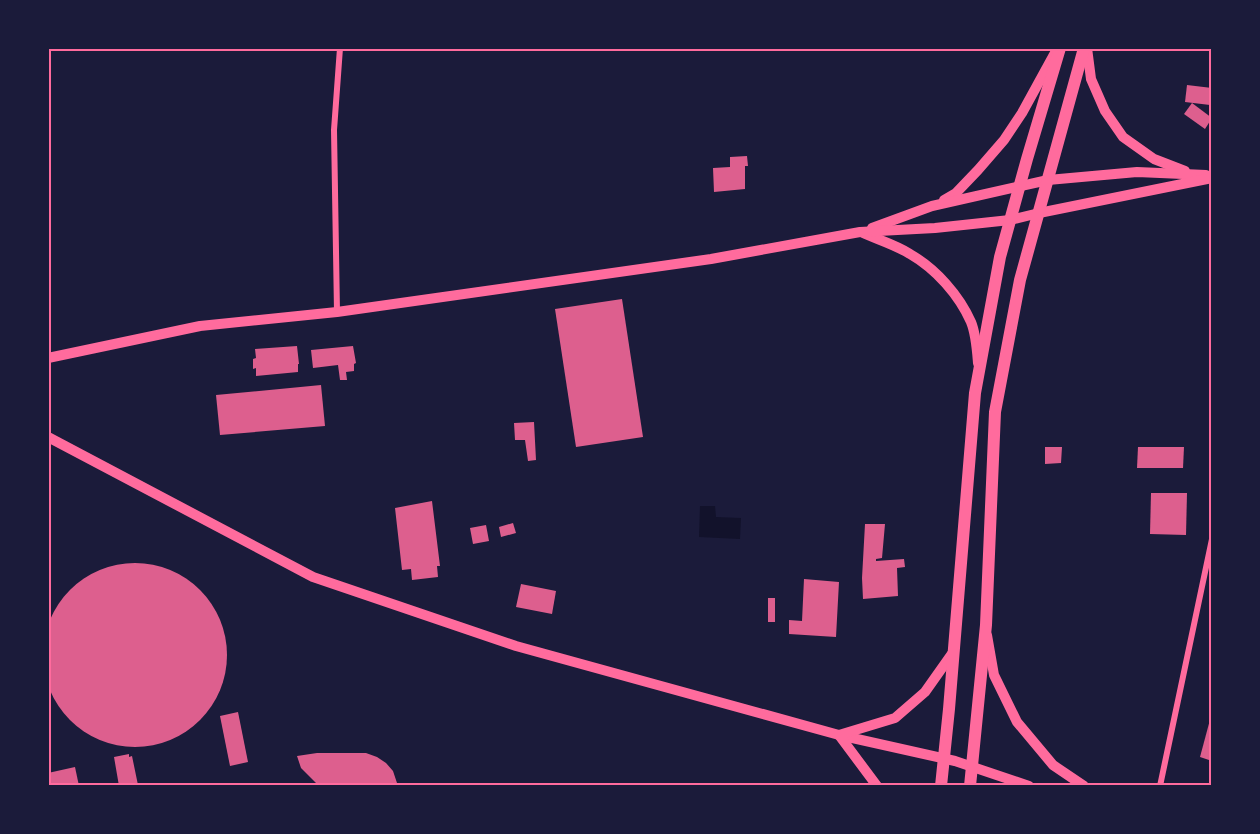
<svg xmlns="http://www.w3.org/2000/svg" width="1260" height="834" font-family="Montserrat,sans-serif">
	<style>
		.water { fill: #12122b }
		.building { fill: #dd5f8e }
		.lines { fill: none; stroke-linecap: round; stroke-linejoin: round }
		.minor { stroke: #ff6b9d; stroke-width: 6 }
		.tertiary { stroke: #ff6b9d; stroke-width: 10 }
		.secondary { stroke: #ff6b9d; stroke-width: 12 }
		.neatline { fill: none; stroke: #ff6b9d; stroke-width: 2 }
	</style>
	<rect width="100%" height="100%" fill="#1b1b3a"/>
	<polygon class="water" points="700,506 715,506 716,517 741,518 740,539 699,537"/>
	<g class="building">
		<polygon points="1187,85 1212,88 1210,105 1185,102"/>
		<polygon points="1192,103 1212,118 1205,129 1184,114"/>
		<polygon points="747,156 748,166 745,166 745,189 714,192 713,168 730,167 730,157"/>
		<polygon points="622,299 643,437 576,447 555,309"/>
		<polygon points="297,346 299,364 298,364 298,372 256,376 256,368 253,369 253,359 256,358 255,349"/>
		<polygon points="353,346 356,363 354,364 354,371 346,372 347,380 340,380 338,365 313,368 311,350"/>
		<polygon points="321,385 325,426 220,435 216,395"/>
		<polygon points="534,422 536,460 528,461 525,440 515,440 514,423"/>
		<polygon points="1045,447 1062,447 1061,463 1045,464"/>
		<polygon points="1138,447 1184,447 1183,468 1137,468"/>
		<polygon points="1151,493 1187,493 1186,535 1150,534"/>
		<polygon points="432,501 440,566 437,566 438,577 412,580 411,569 402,570 395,508"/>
		<polygon points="513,523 516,533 501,537 499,527"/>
		<polygon points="865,524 885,524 882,558 876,559 876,561 904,559 905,567 897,568 898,596 863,599 862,578"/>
		<polygon points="486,525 489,541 473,544 470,528"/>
		<circle cx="135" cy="655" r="92"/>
		<polygon points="804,579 839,582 836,637 789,634 789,620 802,621"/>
		<polygon points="521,584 556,591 552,614 516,607"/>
		<rect x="768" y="598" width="7" height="24"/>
		<polygon points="238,712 248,762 230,766 220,716"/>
		<polygon points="1211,716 1212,717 1212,761 1200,757"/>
		<polygon points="317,753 366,753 377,757 386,763 393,771 398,786 319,786 301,768 297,756"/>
		<polygon points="129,754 129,757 132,756 138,785 119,786 114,757"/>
		<polygon points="75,767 79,786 48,786 48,773"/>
		<polygon points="177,783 193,784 192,786 159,786 158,785 165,784"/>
	</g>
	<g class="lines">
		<g class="minor">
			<polyline points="337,312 334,130 340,48"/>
			<polyline points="1160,786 1212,539"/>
		</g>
		<g class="tertiary">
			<polyline points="1087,48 1091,79 1105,111 1123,137 1154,159 1185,171"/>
			<polyline points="944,200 956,193 978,170 1004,140 1022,113 1056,51"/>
			<polyline points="872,228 932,206 1048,180 1137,172 1206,175"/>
			<path d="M863 233C879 240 896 245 910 254 936 269 959 295 971 322 976 334 977 350 978 363"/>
			<polyline points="48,358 200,326 337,312 711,259 860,232 935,228 1010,220 1039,213 1212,178"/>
			<polyline points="48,437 313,577 516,646 839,735 955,761 1029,786"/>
			<polyline points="987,635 994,675 1017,722 1053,765 1084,786"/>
			<polyline points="877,786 839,735 895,718 925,692 954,651"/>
		</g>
		<g class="secondary">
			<polyline points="941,786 949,709 975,393 1000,257 1027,159 1060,48"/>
			<polyline points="970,786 986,625 995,412 1020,280 1084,48"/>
		</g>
	</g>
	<rect width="1260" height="834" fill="none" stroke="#1b1b3a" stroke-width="99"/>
	<rect x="50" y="50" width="1160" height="734" class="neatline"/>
</svg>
